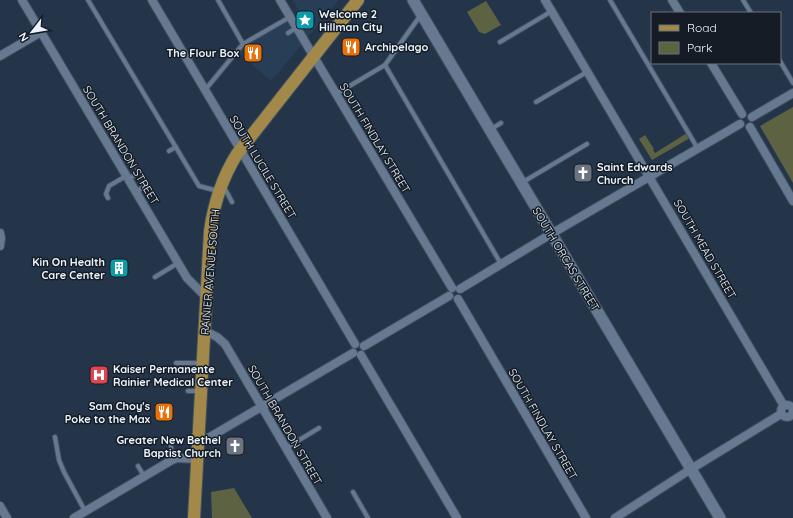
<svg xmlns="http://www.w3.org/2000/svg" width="793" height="518" font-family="Quicksand,sans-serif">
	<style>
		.built { fill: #283e57 }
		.green { fill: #5d6243 }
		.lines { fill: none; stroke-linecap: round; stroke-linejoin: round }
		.lane-casing { stroke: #425161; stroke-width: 6 }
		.street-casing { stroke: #425161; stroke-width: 10 }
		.secondary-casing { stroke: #425161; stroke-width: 13 }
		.primary-casing { stroke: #425161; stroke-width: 14 }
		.lane { stroke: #667990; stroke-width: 4 }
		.street { stroke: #667990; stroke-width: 8 }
		.secondary { stroke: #667990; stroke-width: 11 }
		.primary { stroke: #a38949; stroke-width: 12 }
		.labels { text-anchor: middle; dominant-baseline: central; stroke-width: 3; stroke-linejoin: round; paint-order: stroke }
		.poi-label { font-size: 11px; font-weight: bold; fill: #ebf4fe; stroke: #151c25; text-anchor: start }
		.street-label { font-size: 11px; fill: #ebf4fe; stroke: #151c25 }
	</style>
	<rect width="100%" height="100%" fill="#243549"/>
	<polygon class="built" points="293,0 339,0 271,81 239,53 244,46 300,13"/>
	<g class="green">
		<polygon points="486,1 501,25 485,34 479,32 467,12"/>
		<polygon points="793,107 793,183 760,126"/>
		<polygon points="687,133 690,138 652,160 639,139 645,135 654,149 653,150 655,153"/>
		<polygon points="234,488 252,518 212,518 211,492"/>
	</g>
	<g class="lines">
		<defs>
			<g id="lane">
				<polyline points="88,0 199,186 218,191"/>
				<polyline points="218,0 243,44"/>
				<polyline points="610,0 698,149"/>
				<polyline points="743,0 751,13"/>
				<polyline points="288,33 296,28"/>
				<polyline points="500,42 552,11"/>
				<polyline points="780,61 793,83"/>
				<polyline points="385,65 501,264"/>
				<polyline points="205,90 243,44 290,17"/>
				<polyline points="336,94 385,65 420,16"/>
				<polyline points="536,102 587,72"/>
				<polyline points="491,129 501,123"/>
				<polyline points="169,151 176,147"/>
				<polyline points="128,179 135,175 137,171"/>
				<polyline points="523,182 587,144"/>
				<polyline points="224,187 232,202"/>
				<polyline points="136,192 145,186"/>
				<polyline points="108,198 106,194 109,186 126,176"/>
				<polyline points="155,277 178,263"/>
				<polyline points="176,363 200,363"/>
				<polyline points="188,391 200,391"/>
				<polyline points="55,437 59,460 64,472 85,511"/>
				<polyline points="171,446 172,460"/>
				<polyline points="286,448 319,428"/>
				<polyline points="138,466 144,476"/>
				<polyline points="353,492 368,518"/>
			</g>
			<g id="street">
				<polyline points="22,0 187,278 206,297"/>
				<polyline points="152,0 355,344"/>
				<polyline points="280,0 452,288"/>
				<polyline points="545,0 784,406"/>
				<polyline points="672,0 680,13"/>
				<polyline points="0,56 41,32"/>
				<polyline points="711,63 742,114"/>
				<polyline points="752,117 793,93"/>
				<polyline points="750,127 793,201"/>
				<polyline points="0,233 1,238 0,246"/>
				<polyline points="460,289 551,234 740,124"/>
				<polyline points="458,299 586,518"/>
				<polyline points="205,331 217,337 225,344 327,518"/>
				<polyline points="364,346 449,296"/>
				<polyline points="361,355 457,518"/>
				<circle cx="787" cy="411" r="6"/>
				<polyline points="198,444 353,353"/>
				<polyline points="0,506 7,518"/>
				<polyline points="74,518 172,460 177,458 197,459"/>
				<polyline points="615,518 691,469 781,414"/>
			</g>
			<polyline id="secondary" points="413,0 720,518"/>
			<path id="primary" d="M194 518 210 231C214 203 222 178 237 154L358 0"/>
		</defs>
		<use href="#lane" class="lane-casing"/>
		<use href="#street" class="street-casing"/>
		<use href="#secondary" class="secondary-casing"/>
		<use href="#primary" class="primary-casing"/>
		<use href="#lane" class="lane"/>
		<use href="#street" class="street"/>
		<use href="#secondary" class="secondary"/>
		<use href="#primary" class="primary"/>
	</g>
	<defs>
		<symbol id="sight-square" viewBox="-11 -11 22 22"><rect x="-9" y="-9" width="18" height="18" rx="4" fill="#0f9aa8" stroke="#151c25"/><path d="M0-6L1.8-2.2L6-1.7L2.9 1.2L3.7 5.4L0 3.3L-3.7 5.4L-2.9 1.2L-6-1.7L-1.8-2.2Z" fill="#fff"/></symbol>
		<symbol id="restaurant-square" viewBox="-11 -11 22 22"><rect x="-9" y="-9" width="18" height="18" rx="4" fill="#e8710a" stroke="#151c25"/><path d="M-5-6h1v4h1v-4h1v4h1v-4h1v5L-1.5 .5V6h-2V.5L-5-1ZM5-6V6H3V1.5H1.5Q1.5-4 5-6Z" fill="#fff"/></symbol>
		<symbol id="church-square" viewBox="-11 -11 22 22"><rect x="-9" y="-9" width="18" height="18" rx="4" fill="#6b7280" stroke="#151c25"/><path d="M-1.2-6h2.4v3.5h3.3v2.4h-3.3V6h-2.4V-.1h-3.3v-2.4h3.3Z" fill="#fff"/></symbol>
		<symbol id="building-square" viewBox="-11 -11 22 22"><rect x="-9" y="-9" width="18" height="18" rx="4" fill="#0f9aa8" stroke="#151c25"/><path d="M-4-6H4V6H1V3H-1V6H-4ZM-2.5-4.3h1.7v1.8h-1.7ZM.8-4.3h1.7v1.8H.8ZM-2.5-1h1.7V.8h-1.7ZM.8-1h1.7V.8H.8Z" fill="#fff"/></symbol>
		<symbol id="hospital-square" viewBox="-11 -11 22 22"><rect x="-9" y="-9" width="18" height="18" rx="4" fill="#e0444e" stroke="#151c25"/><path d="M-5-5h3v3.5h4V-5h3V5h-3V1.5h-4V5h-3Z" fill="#fff"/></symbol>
	</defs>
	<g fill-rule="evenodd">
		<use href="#sight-square" x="294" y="9" width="22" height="22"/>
		<use href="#restaurant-square" x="340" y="36" width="22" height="22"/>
		<use href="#restaurant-square" x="242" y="42" width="22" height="22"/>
		<use href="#church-square" x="572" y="162" width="22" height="22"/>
		<use href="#building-square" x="108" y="257" width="22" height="22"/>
		<use href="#hospital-square" x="88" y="364" width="22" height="22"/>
		<use href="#restaurant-square" x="153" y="401" width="22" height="22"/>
		<use href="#church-square" x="224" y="435" width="22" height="22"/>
	</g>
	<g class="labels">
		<g class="poi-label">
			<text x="319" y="14">Welcome 2<tspan x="319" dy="13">Hillman City</tspan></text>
			<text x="365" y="47">Archipelago</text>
			<text x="239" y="53" text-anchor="end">The Flour Box</text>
			<text x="597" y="167">Saint Edwards<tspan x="597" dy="13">Church</tspan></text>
			<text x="105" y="262" text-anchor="end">Kin On Health<tspan x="105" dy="13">Care Center</tspan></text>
			<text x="113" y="369">Kaiser Permanente<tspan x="113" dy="13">Rainier Medical Center</tspan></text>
			<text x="150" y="406" text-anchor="end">Sam Choy's<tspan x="150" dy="13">Poke to the Max</tspan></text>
			<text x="221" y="440" text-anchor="end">Greater New Bethel<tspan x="221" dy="13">Baptist Church</tspan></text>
		</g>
		<g class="street-label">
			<text transform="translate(375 138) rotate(59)">SOUTH FINDLAY STREET</text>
			<text transform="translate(121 145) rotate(59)">SOUTH BRANDON STREET</text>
			<text transform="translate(263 167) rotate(59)">SOUTH LUCILE STREET</text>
			<text transform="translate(705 249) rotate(60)">SOUTH MEAD STREET</text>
			<text transform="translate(566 259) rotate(59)">SOUTH ORCAS STREET</text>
			<text transform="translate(210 272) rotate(-85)">RAINIER AVENUE SOUTH</text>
			<text transform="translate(543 424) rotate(60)">SOUTH FINDLAY STREET</text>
			<text transform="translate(285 425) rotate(60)">SOUTH BRANDON STREET</text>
		</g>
	</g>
	<rect x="651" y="12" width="130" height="52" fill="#151c25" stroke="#6b727c"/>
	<rect x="659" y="25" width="20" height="6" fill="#a38949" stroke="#6b727c"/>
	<text x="687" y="32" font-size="12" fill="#ebf4fe">Road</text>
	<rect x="659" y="42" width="20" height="12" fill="#5d6243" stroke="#6b727c"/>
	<text x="687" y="52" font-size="12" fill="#ebf4fe">Park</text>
	<g transform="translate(32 32) rotate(239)" stroke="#151c25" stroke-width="3" paint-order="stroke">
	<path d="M0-3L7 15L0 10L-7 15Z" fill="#ebf4fe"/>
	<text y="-6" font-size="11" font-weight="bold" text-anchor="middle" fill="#ebf4fe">N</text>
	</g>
</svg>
